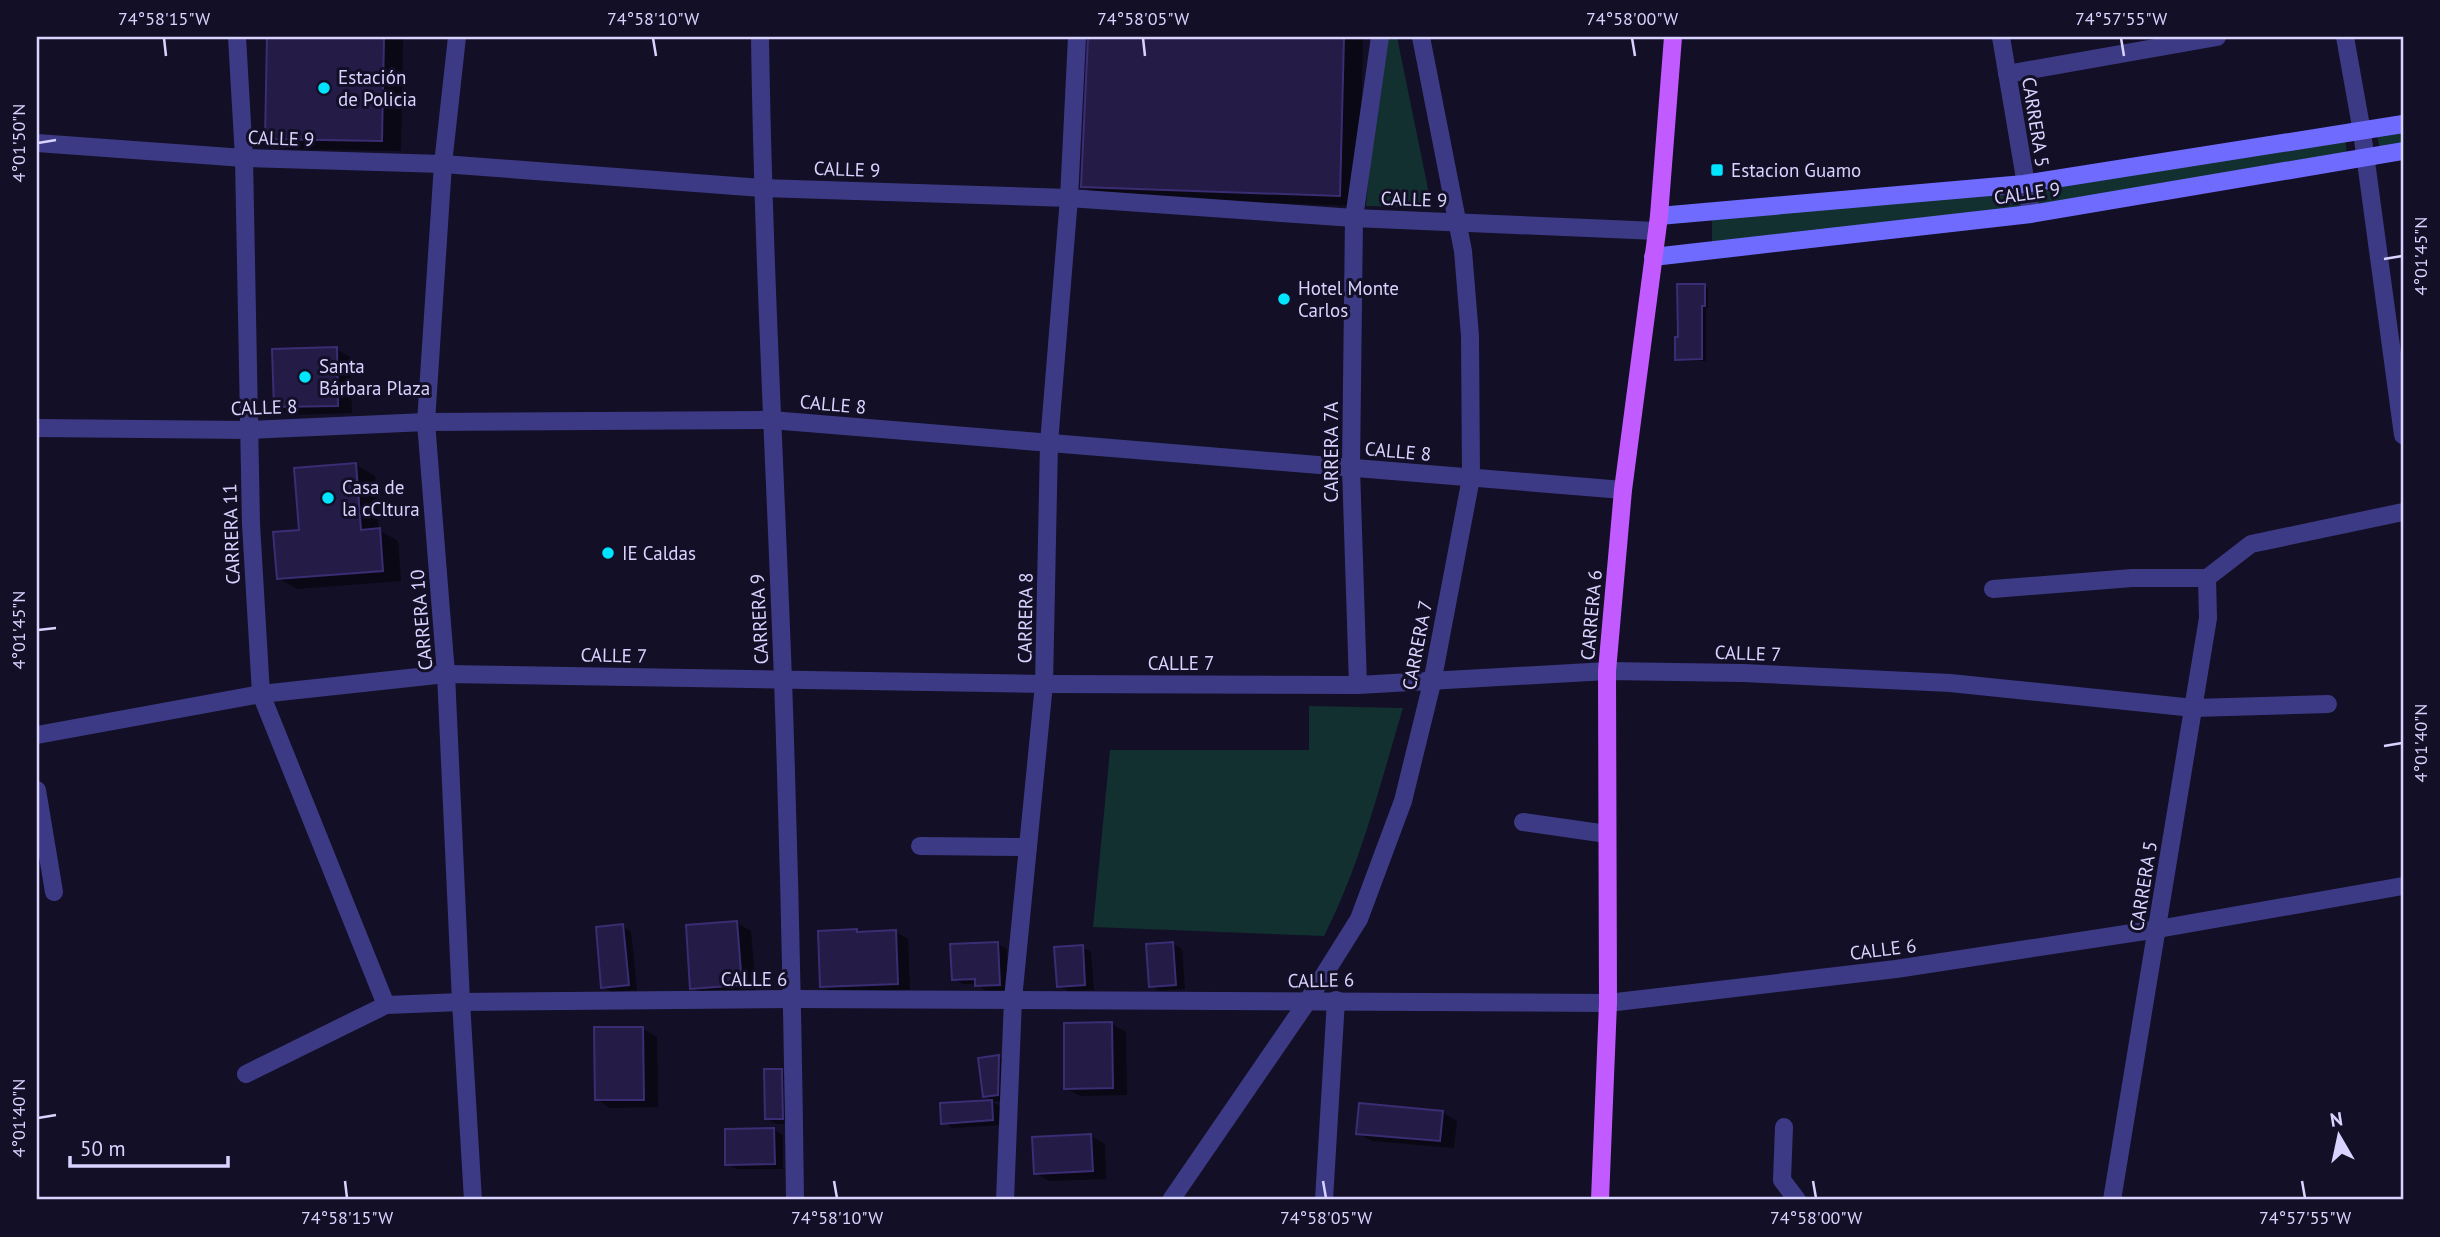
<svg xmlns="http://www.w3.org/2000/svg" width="2440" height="1237" font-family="'PT Sans',sans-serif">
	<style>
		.green { fill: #12302f }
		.shadow { fill: #0007 }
		.building { fill: #241b47; stroke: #3b2d73; stroke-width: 2 }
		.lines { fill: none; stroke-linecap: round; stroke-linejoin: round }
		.street { stroke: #3d3a85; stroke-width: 18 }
		.secondary { stroke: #6f6bff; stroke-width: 18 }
		.primary { stroke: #c25bff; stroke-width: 18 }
		.ticks { fill: none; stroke: #d9d4ff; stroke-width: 2.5 }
		.poi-dot { fill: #00e5ff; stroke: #130f26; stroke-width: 2.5 }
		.labels { text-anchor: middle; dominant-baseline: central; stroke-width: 6; stroke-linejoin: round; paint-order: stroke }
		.poi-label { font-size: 19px; fill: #d9d4ff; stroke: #130f26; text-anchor: start }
		.street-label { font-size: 19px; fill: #d9d4ff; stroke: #130f26 }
		.neatline { fill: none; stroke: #d9d4ff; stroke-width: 2.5 }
		.ticks-label { font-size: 18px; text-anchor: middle; fill: #d9d4ff }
	</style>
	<rect width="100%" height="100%" fill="#130f26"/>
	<g class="green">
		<polygon points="1381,37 1397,37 1432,208 1366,206"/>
		<polygon points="2403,129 2403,147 2380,151 2377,134"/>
		<polygon points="2345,138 2347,154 2037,206 2033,187"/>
		<polygon points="2020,189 2021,210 1712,242 1712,219"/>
		<path d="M1309 706 1403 708C1380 784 1361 864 1324 936L1093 927 1110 750H1309Z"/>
	</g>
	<g class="shadow">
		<polygon points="268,37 403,37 401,151 285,149 266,138"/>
		<polygon points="1091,37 1363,37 1359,206 1102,197 1083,186"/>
		<polygon points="1704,285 1708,288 1708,308 1706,308 1706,361 1680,361 1676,359 1679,339"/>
		<polygon points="336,349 350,357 352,413 290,415 276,406"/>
		<polygon points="356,465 375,476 379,530 398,541 401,581 297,589 278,578"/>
		<polygon points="737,923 751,931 756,992 706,996 692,987"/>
		<polygon points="622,926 631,932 637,990 612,992 603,987"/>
		<polygon points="896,932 908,939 910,990 834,993 822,986"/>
		<polygon points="998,944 1007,949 1008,990 986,991 977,984 963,984 954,979"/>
		<polygon points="1173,944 1182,949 1185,989 1160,991 1151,986"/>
		<polygon points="1082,947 1091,952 1094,990 1068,991 1059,986"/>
		<polygon points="1112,1024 1126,1032 1127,1095 1080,1096 1066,1088"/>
		<polygon points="643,1029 657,1037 658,1107 610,1108 596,1099"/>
		<polygon points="999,1057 1008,1062 1007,1100 992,1102 1001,1107 1002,1125 952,1128 943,1122 942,1105 994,1101 985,1096 980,1059"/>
		<polygon points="781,1071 790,1076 791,1123 776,1124 767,1118"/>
		<polygon points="1442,1112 1457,1121 1454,1148 1372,1141 1358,1133"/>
		<polygon points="774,1130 783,1135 783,1169 736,1169 727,1164"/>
		<polygon points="1091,1136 1105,1144 1106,1179 1049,1181 1035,1173"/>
	</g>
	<g class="building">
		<polygon points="267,37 384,37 382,141 265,139"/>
		<polygon points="1088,37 1344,37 1340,196 1081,187"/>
		<polygon points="1677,284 1705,284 1705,306 1702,306 1702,359 1675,360 1675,337 1678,337"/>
		<polygon points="337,347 338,406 274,407 272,349"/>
		<polygon points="356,463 361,530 380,528 383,571 277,579 273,532 299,530 294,468"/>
		<polygon points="737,921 742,985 690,989 686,925"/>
		<polygon points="623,924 629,985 601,988 596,927"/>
		<polygon points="857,929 857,932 896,930 898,984 820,987 818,931"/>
		<polygon points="998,942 1000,985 975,986 975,979 952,980 950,944"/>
		<polygon points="1173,942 1176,985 1149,987 1146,944"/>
		<polygon points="1083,945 1085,985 1057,987 1054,947"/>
		<polygon points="1112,1022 1113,1088 1064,1089 1064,1023"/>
		<polygon points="594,1027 643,1027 644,1100 595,1100"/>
		<polygon points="999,1055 998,1095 983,1097 978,1058"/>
		<polygon points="764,1069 782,1069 783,1119 765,1119"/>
		<polygon points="992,1100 993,1120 941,1124 940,1103"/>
		<polygon points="1359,1103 1443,1111 1440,1141 1356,1134"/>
		<polygon points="774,1128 775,1164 725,1165 725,1129"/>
		<polygon points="1091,1134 1093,1171 1034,1174 1032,1137"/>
	</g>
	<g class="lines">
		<g class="street">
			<polyline points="237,37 244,158 251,524 261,694 386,1005"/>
			<polyline points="457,37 443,164 426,422 446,674 461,1002 473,1200"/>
			<path d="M760 37C763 251 775 465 783 680 789 853 793 1027 795 1200"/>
			<polyline points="2001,37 2031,214"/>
			<polyline points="2345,37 2362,132 2403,435"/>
			<polyline points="2007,74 2217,37"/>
			<polyline points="37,143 244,158 443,164 762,188 1069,198 1354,218 1657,231"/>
			<polyline points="37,428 248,430 426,422 771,420 1623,490"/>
			<polyline points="1993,589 2132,578 2207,578 2251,544 2403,512"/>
			<polyline points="1358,685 1351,468 1354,218 1380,37"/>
			<polyline points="37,735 261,694 446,674 1044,684 1358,685 1607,671 1743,673 1950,683 2194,708 2328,704"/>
			<polyline points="37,790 54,892"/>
			<polyline points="1523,822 1607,834"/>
			<polyline points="920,846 1028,847"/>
			<polyline points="246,1074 386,1005 461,1002 792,999 1608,1003 1896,969 2158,929 2403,886"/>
			<polyline points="1784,1127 1782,1180 1797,1200"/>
			<polyline points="1005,1200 1013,999 1044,684 1049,443 1069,198 1077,37"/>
			<polyline points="1171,1200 1307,1002 1359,919 1403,801 1432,683 1471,478 1470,336 1463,251 1421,37"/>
			<polyline points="1324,1200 1336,1000"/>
			<polyline points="2112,1200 2208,618 2207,578"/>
		</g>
		<g class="secondary">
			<polyline points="1659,216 2024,184 2403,124"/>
			<polyline points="1653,257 2031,214 2403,151"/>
		</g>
		<polyline class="primary" points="1600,1200 1608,1003 1607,671 1623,490 1659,216 1673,37"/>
	</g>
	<path class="ticks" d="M164 38 166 56M653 38 656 56M1143 38 1145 56M1632 38 1635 56M2121 38 2124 56M38 143 56 140M2384 259 2402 256M38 630 56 628M2384 746 2402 743M38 1118 56 1115M345 1181 347 1198M834 1181 837 1198M1323 1181 1326 1198M1813 1181 1816 1198M2302 1181 2305 1198"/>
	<g class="poi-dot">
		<circle cx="324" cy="88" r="7"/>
		<rect x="1710" y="163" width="14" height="14" rx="3.5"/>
		<circle cx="1284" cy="299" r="7"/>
		<circle cx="305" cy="377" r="7"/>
		<circle cx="328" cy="498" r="7"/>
		<circle cx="608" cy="553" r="7"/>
	</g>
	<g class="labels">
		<g class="poi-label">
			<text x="338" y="77">Estación<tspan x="338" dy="22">de Policia</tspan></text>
			<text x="1731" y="170">Estacion Guamo</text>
			<text x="1298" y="288">Hotel Monte<tspan x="1298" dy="22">Carlos</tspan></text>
			<text x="319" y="366">Santa<tspan x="319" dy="22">Bárbara Plaza</tspan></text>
			<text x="342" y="487">Casa de<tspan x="342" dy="22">la cCltura</tspan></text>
			<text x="622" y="553">IE Caldas</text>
		</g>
		<g class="street-label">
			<text transform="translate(2036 122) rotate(81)">CARRERA 5</text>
			<text transform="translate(281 138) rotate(2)">CALLE 9</text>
			<text transform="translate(847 169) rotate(2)">CALLE 9</text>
			<text transform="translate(2027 193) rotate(-8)">CALLE 9</text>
			<text transform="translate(1414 199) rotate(2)">CALLE 9</text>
			<text transform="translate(833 404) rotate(5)">CALLE 8</text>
			<text transform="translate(264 407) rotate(-2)">CALLE 8</text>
			<text transform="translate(1398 451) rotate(5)">CALLE 8</text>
			<text transform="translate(1331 452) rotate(-90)">CARRERA 7A</text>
			<text transform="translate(231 534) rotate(-92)">CARRERA 11</text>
			<text transform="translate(1591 615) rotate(-85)">CARRERA 6</text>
			<text transform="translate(1025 618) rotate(-89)">CARRERA 8</text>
			<text transform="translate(759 619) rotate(-93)">CARRERA 9</text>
			<text transform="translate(421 620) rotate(-95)">CARRERA 10</text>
			<text transform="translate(1417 645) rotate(-79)">CARRERA 7</text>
			<text transform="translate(1748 653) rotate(2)">CALLE 7</text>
			<text transform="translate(614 655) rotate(1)">CALLE 7</text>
			<text x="1181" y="663">CALLE 7</text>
			<text transform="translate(2143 886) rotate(-81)">CARRERA 5</text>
			<text transform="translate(1883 949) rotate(-7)">CALLE 6</text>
			<text x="754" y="979">CALLE 6</text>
			<text transform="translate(1321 980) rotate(-1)">CALLE 6</text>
		</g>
	</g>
	<rect width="2440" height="1237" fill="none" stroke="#130f26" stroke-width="77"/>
	<g transform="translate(2339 1136) rotate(351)" stroke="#130f26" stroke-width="5" paint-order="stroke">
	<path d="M0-5L12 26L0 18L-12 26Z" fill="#d9d4ff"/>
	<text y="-10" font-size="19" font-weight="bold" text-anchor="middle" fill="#d9d4ff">N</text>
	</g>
	<path d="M70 1156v10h158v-10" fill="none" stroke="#d9d4ff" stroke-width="3.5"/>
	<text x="80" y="1156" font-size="21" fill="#d9d4ff" stroke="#130f26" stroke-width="5" paint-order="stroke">50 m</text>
	<rect x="38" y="38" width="2364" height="1160" class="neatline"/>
	<g class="ticks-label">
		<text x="164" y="25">74°58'15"W</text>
		<text x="653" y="25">74°58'10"W</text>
		<text x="1143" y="25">74°58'05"W</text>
		<text x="1632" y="25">74°58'00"W</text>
		<text x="2121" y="25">74°57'55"W</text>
		<text transform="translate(19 143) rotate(-90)" y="6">4°01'50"N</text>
		<text transform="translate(2421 256) rotate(-90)" y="6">4°01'45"N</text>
		<text transform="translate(19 630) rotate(-90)" y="6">4°01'45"N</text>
		<text transform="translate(2421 743) rotate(-90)" y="6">4°01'40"N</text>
		<text transform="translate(19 1118) rotate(-90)" y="6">4°01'40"N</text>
		<text x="347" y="1224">74°58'15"W</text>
		<text x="837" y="1224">74°58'10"W</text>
		<text x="1326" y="1224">74°58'05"W</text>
		<text x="1816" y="1224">74°58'00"W</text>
		<text x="2305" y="1224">74°57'55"W</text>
	</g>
</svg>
